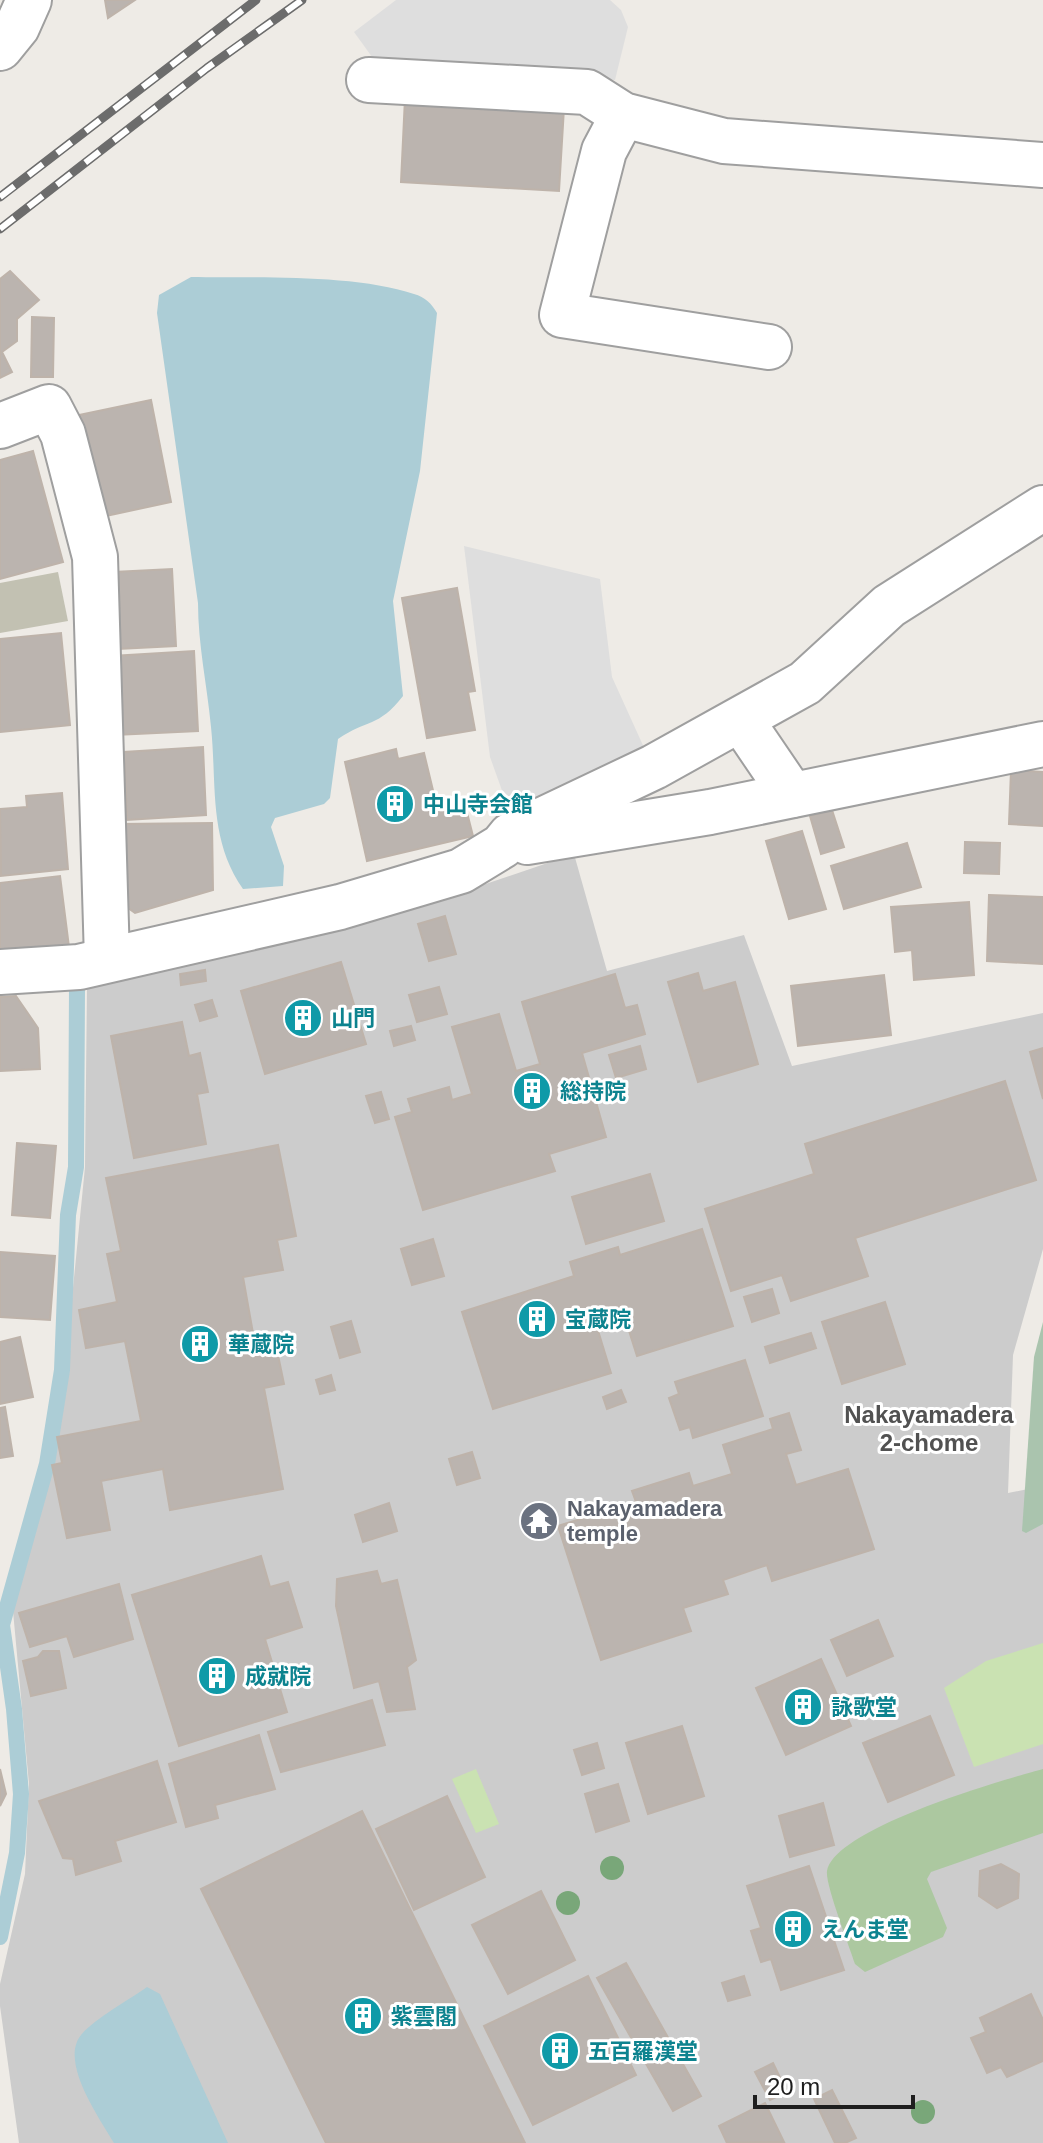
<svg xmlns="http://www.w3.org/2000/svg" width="1043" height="2143" font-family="Helvetica,'Noto Sans JP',sans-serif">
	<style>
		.religious { fill: #ccc }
		.construction { fill: #c2c1b2 }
		.grass { fill: #cae2b2 }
		.forest { fill: #acc8a0 }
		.cemetery { fill: #aac4ae }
		.parking { fill: #dedede }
		.water { fill: #accdd6 }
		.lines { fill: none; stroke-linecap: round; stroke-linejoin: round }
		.stream { stroke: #accdd6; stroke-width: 16 }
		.building { fill: #bbb4af; stroke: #beb3aa; stroke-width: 2 }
		.minor-casing { stroke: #9f9f9f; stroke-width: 48 }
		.minor { stroke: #fff; stroke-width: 44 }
		.rail-casing { stroke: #6c6c6c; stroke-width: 9 }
		.rail { stroke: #fff; stroke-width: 6; stroke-dasharray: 18; stroke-linecap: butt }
		.tree { fill: #79a779 }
		.labels { text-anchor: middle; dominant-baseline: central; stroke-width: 6; stroke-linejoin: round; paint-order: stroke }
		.culture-label { font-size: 22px; font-weight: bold; fill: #0d838f; stroke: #fff; text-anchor: start }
		.worship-label { font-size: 22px; font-weight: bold; fill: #5b616d; stroke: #fff; text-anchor: start }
		.neighbourhood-label { font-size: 24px; font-weight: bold; fill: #515151; stroke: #fff }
	</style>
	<rect width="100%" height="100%" fill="#eeebe6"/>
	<polygon class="religious" points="574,854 607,971 744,935 792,1066 1043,1013 1043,1249 1013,1355 1008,1493 1043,1486 1043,2143 19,2143 0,2006 0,1984 25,1874 29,1784 13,1611 60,1419 85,1167 87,988 462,892"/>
	<polygon class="construction" points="58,572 68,621 0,633 0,583"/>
	<g class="grass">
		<polygon points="1043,1643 1043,1744 974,1767 944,1688 986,1661"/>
		<polygon points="476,1769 499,1824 476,1833 452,1779"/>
	</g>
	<path class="forest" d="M1043 1769V1833L931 1872 927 1879 947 1928 943 1937 865 1972 855 1964C850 1948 825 1884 827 1871 835 1828 1002 1780 1043 1769Z"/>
	<polygon class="cemetery" points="1043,1322 1043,1524 1026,1533 1022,1531 1034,1357"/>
	<g class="parking">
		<polygon points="396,0 610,0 621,10 628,27 615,80 375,61 354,32"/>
		<polygon points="464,546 600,579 612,677 646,752 509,810 490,757"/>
	</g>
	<g class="water">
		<path d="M191 277C256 278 354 274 414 294 425 297 432 304 437 313L420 471 393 601 403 696C378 728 367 719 338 739L330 798 324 804 275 818 271 827 284 866 283 886 243 889C208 839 217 784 211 727 207 684 198 645 198 603L157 313 159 295Z"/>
		<path d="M147 1987 160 1994 228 2143H114C100 2119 59 2062 81 2035 94 2019 129 2000 147 1987Z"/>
	</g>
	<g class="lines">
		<polyline class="stream" points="0,1937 17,1853 21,1794 14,1709 2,1625 47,1464 62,1370 68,1215 76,1167 77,989"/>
	</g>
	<g class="building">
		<polygon points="105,0 135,0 108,18"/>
		<polygon points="405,98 564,108 559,191 401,182"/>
		<polygon points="10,271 39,300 17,319 17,341 2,352 12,372 0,378 0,279"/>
		<polygon points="32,317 54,318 53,377 31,377"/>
		<polygon points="151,400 171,502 101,517 79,415"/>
		<polygon points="33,451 63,562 0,579 0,460"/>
		<polygon points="172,569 176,646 118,649 114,572"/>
		<polygon points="457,588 475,691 468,692 475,730 427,738 402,598"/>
		<polygon points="61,633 70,725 0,732 0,639"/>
		<polygon points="194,651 198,731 115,735 112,656"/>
		<polygon points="203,747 206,815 127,820 124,752"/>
		<polygon points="396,749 398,759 424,753 437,807 464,801 473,836 367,861 345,762"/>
		<polygon points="1011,770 1043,772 1043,826 1009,824"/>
		<polygon points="62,793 68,869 1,876 0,809 27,807 26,796"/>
		<polygon points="832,810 844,847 821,854 810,816"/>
		<polygon points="212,823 213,890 135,913 121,903 119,824"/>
		<polygon points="802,831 826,909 789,919 766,841"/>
		<polygon points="965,842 1000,843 999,874 964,873"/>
		<polygon points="907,843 921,887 844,909 831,866"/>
		<polygon points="60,876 69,947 0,955 0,883"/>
		<polygon points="989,895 1043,897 1043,964 987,961"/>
		<polygon points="969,902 974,975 914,980 912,950 895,952 891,907"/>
		<polygon points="445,916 456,954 429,961 418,924"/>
		<polygon points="341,962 366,1044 265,1074 241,991"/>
		<polygon points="205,970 206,981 181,985 180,974"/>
		<polygon points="698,973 703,991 735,982 758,1064 698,1082 668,982"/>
		<polygon points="615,974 625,1008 637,1005 645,1034 582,1053 606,1137 549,1154 555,1171 423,1210 395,1117 412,1112 408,1099 449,1087 452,1100 472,1094 452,1027 499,1014 516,1071 540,1064 522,1002"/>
		<polygon points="884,975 891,1035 798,1046 791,986"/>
		<polygon points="439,987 447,1014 417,1022 409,995"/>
		<polygon points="16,996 38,1028 40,1069 0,1071 0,997"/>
		<polygon points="212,1000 217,1016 200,1021 195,1005"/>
		<polygon points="182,1022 189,1056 200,1053 208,1092 197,1094 206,1144 134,1158 111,1036"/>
		<polygon points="411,1026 415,1040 394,1046 390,1031"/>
		<polygon points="640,1046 646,1069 616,1078 609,1055"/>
		<polygon points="1043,1048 1043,1099 1030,1052"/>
		<polygon points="1005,1081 1036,1180 855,1238 868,1276 791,1301 782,1275 731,1291 705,1209 814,1174 805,1144"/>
		<polygon points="381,1092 389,1119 375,1123 366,1096"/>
		<polygon points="17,1143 56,1146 50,1218 12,1215"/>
		<polygon points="278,1145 296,1236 277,1240 283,1270 243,1277 254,1339 274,1336 284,1384 264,1388 283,1489 170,1510 163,1469 101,1481 110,1530 67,1538 52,1465 62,1463 57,1437 141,1421 125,1341 86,1348 79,1310 117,1302 107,1254 121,1251 106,1178"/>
		<polygon points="650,1174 664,1221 586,1244 572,1197"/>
		<polygon points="702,1229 733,1326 637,1356 624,1315 596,1324 611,1373 493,1409 462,1312 574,1276 570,1262 618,1247 620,1255"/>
		<polygon points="433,1239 444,1276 412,1285 401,1249"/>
		<polygon points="0,1252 55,1256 50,1320 0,1317"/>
		<polygon points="772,1289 779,1313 752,1322 744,1297"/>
		<polygon points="885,1302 905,1364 842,1384 822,1322"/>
		<polygon points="351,1321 360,1352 340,1358 331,1327"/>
		<polygon points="811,1333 816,1348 770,1363 765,1347"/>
		<polygon points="20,1337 33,1397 0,1404 0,1342"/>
		<polygon points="745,1360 763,1416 693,1438 690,1427 680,1430 669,1398 679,1394 675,1382"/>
		<polygon points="331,1375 335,1390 320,1394 316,1380"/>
		<polygon points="621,1390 626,1402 607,1409 603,1397"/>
		<polygon points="5,1407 13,1456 0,1458 0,1408"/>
		<polygon points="789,1413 801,1450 786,1454 796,1485 848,1469 874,1549 772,1581 767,1565 723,1580 728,1594 683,1608 691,1631 601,1660 558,1526 636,1502 632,1491 689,1473 693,1486 732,1474 723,1445 773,1429 770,1419"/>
		<polygon points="472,1452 480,1478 457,1485 449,1459"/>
		<polygon points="389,1503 397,1531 363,1542 355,1515"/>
		<polygon points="261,1556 270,1587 288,1582 302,1627 265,1639 287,1712 179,1746 132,1595"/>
		<polygon points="377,1571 381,1584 397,1580 416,1660 407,1667 415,1709 387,1712 379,1681 354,1688 336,1606 337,1579"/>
		<polygon points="119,1584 133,1639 74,1657 67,1636 30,1647 19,1613"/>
		<polygon points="878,1620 893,1656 847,1676 831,1640"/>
		<polygon points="43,1651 59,1651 66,1688 31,1696 23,1661 38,1657"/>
		<polygon points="821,1659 851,1726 786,1755 756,1688"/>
		<polygon points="372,1700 385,1745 281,1772 268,1732"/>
		<polygon points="930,1716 954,1775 888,1802 863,1743"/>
		<polygon points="682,1726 704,1796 648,1814 626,1743"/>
		<polygon points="259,1735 275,1789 215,1805 218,1818 186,1827 169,1764"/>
		<polygon points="597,1743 604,1768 582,1775 574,1750"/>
		<polygon points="157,1761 176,1822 115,1841 121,1861 76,1875 73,1859 63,1858 39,1801"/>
		<polygon points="0,1769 6,1794 0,1806"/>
		<polygon points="618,1784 629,1821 596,1832 585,1794"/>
		<polygon points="447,1796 485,1877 414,1910 376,1829"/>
		<polygon points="823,1803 834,1845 790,1857 779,1816"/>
		<polygon points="362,1811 525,2143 326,2143 201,1889"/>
		<polygon points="1001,1864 1019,1874 1018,1898 997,1908 979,1896 980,1871"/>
		<polygon points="809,1866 844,1970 781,1990 771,1959 761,1962 751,1931 761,1928 747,1886"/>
		<polygon points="541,1891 575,1960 508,1994 472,1925"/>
		<polygon points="626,1963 701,2096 673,2111 597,1978"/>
		<polygon points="588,1976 636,2075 533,2125 484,2026"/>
		<polygon points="744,1976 750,1995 728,2001 722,1983"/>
		<polygon points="1031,1994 1043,2020 1043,2061 1007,2077 1001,2067 987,2073 971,2038 986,2032 980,2018"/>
		<polygon points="773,2063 787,2092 770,2100 755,2072"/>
		<polygon points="832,2090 856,2138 845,2143 835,2143 814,2099"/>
		<polygon points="765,2103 784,2142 727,2143 719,2126"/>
	</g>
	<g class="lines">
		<defs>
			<g id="minor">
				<polyline points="0,48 17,27 29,0"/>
				<polyline points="369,80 587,92 623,115 724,141 1043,165"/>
				<polyline points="623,115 604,151 562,315 769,347"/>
				<polyline points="0,426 49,407 63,434 95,557 107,959"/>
				<polyline points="741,720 792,795"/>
				<polyline points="527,842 710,812 1043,744"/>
				<polyline points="0,972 79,967 340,907 461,871 502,846 511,835 654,767 805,683 889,606 1043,508"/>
			</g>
		</defs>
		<use href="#minor" class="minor-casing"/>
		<use href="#minor" class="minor"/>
		<defs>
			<g id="rail">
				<polyline points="0,197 256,0"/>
				<polyline points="0,229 207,68 302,0"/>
			</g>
		</defs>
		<use href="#rail" class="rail-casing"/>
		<use href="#rail" class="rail"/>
	</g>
	<g class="tree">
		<circle cx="612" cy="1868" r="12"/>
		<circle cx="568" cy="1903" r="12"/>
		<circle cx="923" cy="2112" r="12"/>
	</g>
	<defs>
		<symbol id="building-disc" viewBox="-11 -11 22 22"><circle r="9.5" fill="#0f9aa8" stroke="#fff"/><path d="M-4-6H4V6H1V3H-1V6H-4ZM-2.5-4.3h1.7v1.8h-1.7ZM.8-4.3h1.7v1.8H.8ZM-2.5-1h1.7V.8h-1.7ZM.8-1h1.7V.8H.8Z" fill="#fff"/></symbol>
		<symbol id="temple-disc" viewBox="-11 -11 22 22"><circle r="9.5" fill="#6b7280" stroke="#fff"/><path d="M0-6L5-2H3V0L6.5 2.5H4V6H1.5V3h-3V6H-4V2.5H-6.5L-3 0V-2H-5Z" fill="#fff"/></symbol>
	</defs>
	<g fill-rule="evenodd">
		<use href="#building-disc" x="373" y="782" width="44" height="44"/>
		<use href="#building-disc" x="281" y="996" width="44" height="44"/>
		<use href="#building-disc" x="510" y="1069" width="44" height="44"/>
		<use href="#building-disc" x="515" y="1297" width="44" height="44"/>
		<use href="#building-disc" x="178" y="1322" width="44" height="44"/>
		<use href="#temple-disc" x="517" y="1499" width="44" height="44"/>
		<use href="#building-disc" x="195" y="1654" width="44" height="44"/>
		<use href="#building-disc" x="781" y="1685" width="44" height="44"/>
		<use href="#building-disc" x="771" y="1907" width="44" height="44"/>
		<use href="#building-disc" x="341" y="1994" width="44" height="44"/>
		<use href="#building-disc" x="538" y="2029" width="44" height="44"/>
	</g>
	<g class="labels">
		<g class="culture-label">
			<text x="423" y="804">中山寺会館</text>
			<text x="331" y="1018">山門</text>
			<text x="560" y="1091">総持院</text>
			<text x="565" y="1319">宝蔵院</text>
			<text x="228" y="1344">華蔵院</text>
			<text x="245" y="1676">成就院</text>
			<text x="831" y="1707">詠歌堂</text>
			<text x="821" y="1929">えんま堂</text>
			<text x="391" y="2016">紫雲閣</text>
			<text x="588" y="2051">五百羅漢堂</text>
		</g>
		<g class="worship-label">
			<text x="567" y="1508">Nakayamadera<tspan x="567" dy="25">temple</tspan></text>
		</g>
		<g class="neighbourhood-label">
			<text x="929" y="1414">Nakayamadera<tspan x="929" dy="28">2-chome</tspan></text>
		</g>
	</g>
	<path d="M755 2095v12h158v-12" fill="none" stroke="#1e1e1e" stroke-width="4"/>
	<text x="767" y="2095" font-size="24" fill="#1e1e1e" stroke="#ffffff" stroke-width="6" paint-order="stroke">20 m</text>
</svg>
